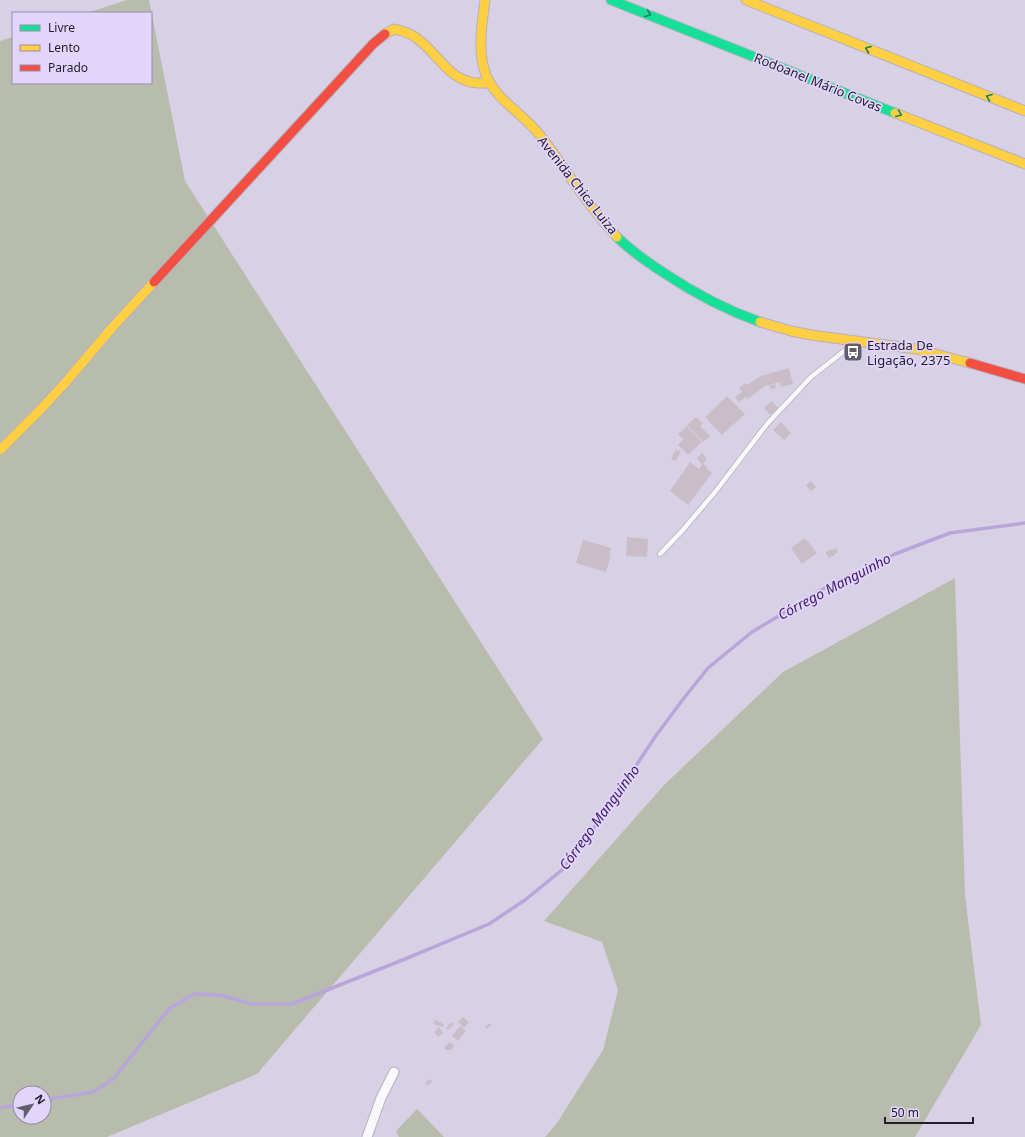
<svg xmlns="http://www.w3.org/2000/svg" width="1025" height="1137" font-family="'Noto Sans',sans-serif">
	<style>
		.green { fill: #b8bcad; fill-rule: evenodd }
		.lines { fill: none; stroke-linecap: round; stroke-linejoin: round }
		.stream { stroke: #b8a6da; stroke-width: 3.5 }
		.building { fill: #c9bdc8 }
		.lane-casing { stroke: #b5b0c0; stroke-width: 6 }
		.street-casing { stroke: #b5b0c0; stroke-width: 11 }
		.fast-casing { stroke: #b5b0c0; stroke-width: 11 }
		.slow-casing { stroke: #b5b0c0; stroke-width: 11 }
		.jam-casing { stroke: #b5b0c0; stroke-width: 11 }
		.lane { stroke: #f9f8fb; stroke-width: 4.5 }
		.street { stroke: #f9f8fb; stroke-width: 9 }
		.fast { stroke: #16e098; stroke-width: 9 }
		.slow { stroke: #ffcf43; stroke-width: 9 }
		.jam { stroke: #f24e42; stroke-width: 9 }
		.oneway { stroke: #1c7e62 }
		.labels { text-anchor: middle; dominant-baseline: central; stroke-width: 3.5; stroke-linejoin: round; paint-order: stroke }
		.street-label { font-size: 13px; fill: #231d2c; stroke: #e2d5fc }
		.poi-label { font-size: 13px; fill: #231d2c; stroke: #e2d5fc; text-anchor: start }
		.water-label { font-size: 14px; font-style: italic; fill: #3e1a67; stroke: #e2d5fc }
	</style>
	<rect width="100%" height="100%" fill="#d8d1e6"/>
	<g class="green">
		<path d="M127 0H149L185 181 543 739 257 1074 107 1137H0V41L13 37V83H151V13H87ZM20 1093H44V1117H20Z"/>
		<polygon points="955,578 965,895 981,1025 915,1137 545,1137 557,1123 603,1050 618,990 602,942 544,921 664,785 783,672"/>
		<polygon points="417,1109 444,1137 399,1137 396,1131"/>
	</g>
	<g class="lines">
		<g class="stream">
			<polyline points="44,1100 93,1092 113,1079 169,1009 194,994 220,995 251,1004 292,1004 405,959 489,924 525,900 562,870 602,817 655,737 684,698 708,668 752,632 823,589 895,554 950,533 1025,523"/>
			<polyline points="0,1108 20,1104"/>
		</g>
	</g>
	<g class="building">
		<polygon points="789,368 793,384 781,387 780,382 765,386 748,399 746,397 739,402 735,397 742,392 739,388 745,383 747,385 761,376"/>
		<polygon points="775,384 776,388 770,389 769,386"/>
		<polygon points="727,396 745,414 722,435 705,417"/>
		<polygon points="772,401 778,408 770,415 764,408"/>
		<polygon points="696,417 703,423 700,426 710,436 703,442 687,425"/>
		<polygon points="781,422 791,433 784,440 773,430"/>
		<polygon points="687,426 702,442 688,455 678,445 683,439 678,434"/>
		<polygon points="676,449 681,452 676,461 671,459"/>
		<polygon points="702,453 707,459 703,464 708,468 707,469 712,473 688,505 670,491 690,462 699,469 702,465 697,458"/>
		<polygon points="811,481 816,487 811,491 806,485"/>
		<polygon points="627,537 648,539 647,557 626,556"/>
		<polygon points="805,538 817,553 802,564 791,548"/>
		<polygon points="583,540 611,548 609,555 611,555 606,572 576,563"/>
		<polygon points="836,548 838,552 835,554 835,555 829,558 825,552"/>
		<polygon points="463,1017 469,1022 464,1028 458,1022"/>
		<polygon points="435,1020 442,1023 442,1024 444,1025 443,1027 433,1024"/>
		<polygon points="451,1022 454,1024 448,1030 446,1028"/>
		<polygon points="490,1023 491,1025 487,1029 485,1027"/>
		<polygon points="460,1026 466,1031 458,1041 452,1036"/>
		<polygon points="439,1027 443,1033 438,1037 434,1032"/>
		<polygon points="449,1042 455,1046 451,1050 446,1050 444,1048"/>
		<polygon points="430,1079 432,1082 428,1085 425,1083"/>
	</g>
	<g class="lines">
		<defs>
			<polyline id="lane" points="660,554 682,531 715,492 767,424 811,377 853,344"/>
			<polyline id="street" points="367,1137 381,1098 394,1072"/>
			<g id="fast">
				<polyline points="611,0 895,113"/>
				<path d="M617 237C631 251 647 262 664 273 694 293 726 310 760 322"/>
			</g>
			<g id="slow">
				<path d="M485 0C482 24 477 52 486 75 496 100 522 113 538 133 548 145 557 158 565 170 581 193 598 217 617 237"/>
				<polyline points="746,0 1025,111"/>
				<path d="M385 34 394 29C401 31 408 32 415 37 434 49 445 74 467 81 474 84 482 83 489 83"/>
				<polyline points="895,113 1025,164"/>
				<polyline points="760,322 791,331 811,335 916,349 970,363"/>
				<polyline points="0,450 39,411 65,383 110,330 154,282"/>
			</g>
			<g id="jam">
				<polyline points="154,282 373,44 385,34"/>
				<polyline points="970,363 1025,379"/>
			</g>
		</defs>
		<use href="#lane" class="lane-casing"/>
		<use href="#street" class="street-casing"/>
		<use href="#fast" class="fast-casing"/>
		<use href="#slow" class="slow-casing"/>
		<use href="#jam" class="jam-casing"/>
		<use href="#lane" class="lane"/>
		<use href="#street" class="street"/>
		<use href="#fast" class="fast"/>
		<use href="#slow" class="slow"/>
		<use href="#jam" class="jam"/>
	</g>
	<defs><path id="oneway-chevron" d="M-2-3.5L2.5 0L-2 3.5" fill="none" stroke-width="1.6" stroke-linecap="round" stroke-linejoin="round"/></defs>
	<g class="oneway">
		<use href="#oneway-chevron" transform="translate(648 14) rotate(22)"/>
		<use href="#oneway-chevron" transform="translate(868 49) rotate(-158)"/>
		<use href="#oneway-chevron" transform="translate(989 97) rotate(-158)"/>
		<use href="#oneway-chevron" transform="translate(899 114) rotate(22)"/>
	</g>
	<defs>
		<symbol id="bus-square" viewBox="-11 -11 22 22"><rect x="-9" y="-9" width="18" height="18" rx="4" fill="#625c6d" stroke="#e2d5fc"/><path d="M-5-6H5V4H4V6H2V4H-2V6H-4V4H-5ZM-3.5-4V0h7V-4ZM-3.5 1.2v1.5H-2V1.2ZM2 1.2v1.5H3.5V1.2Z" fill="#fff"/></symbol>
	</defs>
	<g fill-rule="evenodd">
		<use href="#bus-square" x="842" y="341" width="22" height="22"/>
	</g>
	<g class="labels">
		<g class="street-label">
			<text transform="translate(818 82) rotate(22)">Rodoanel Mário Covas</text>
			<text transform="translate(578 185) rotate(52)">Avenida Chica Luiza</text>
		</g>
		<g class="poi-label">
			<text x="867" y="345">Estrada De<tspan x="867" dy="15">Ligação, 2375</tspan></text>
		</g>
		<g class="water-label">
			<text transform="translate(834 586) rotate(-28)">Córrego Manguinho</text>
			<text transform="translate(599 817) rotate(-54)">Córrego Manguinho</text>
		</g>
	</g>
	<rect x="12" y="12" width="140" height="72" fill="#e2d5fc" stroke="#968ba9"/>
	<rect x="20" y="25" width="20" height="6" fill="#16e098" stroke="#968ba9"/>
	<text x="48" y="32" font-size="12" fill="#231d2c">Livre</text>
	<rect x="20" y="45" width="20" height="6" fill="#ffcf43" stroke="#968ba9"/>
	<text x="48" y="52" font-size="12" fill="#231d2c">Lento</text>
	<rect x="20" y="65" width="20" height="6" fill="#f24e42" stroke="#968ba9"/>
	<text x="48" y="72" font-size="12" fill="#231d2c">Parado</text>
	<g transform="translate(32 1105) rotate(55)"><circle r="19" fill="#e2d5fc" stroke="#968ba9"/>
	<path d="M0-3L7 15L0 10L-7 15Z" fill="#625c6d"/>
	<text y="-6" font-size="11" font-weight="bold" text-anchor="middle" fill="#231d2c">N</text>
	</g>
	<path d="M885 1117v6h88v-6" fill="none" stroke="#231d2c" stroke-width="2"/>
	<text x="891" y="1117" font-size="12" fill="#231d2c" stroke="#e2d5fc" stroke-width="3" paint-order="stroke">50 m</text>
</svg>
